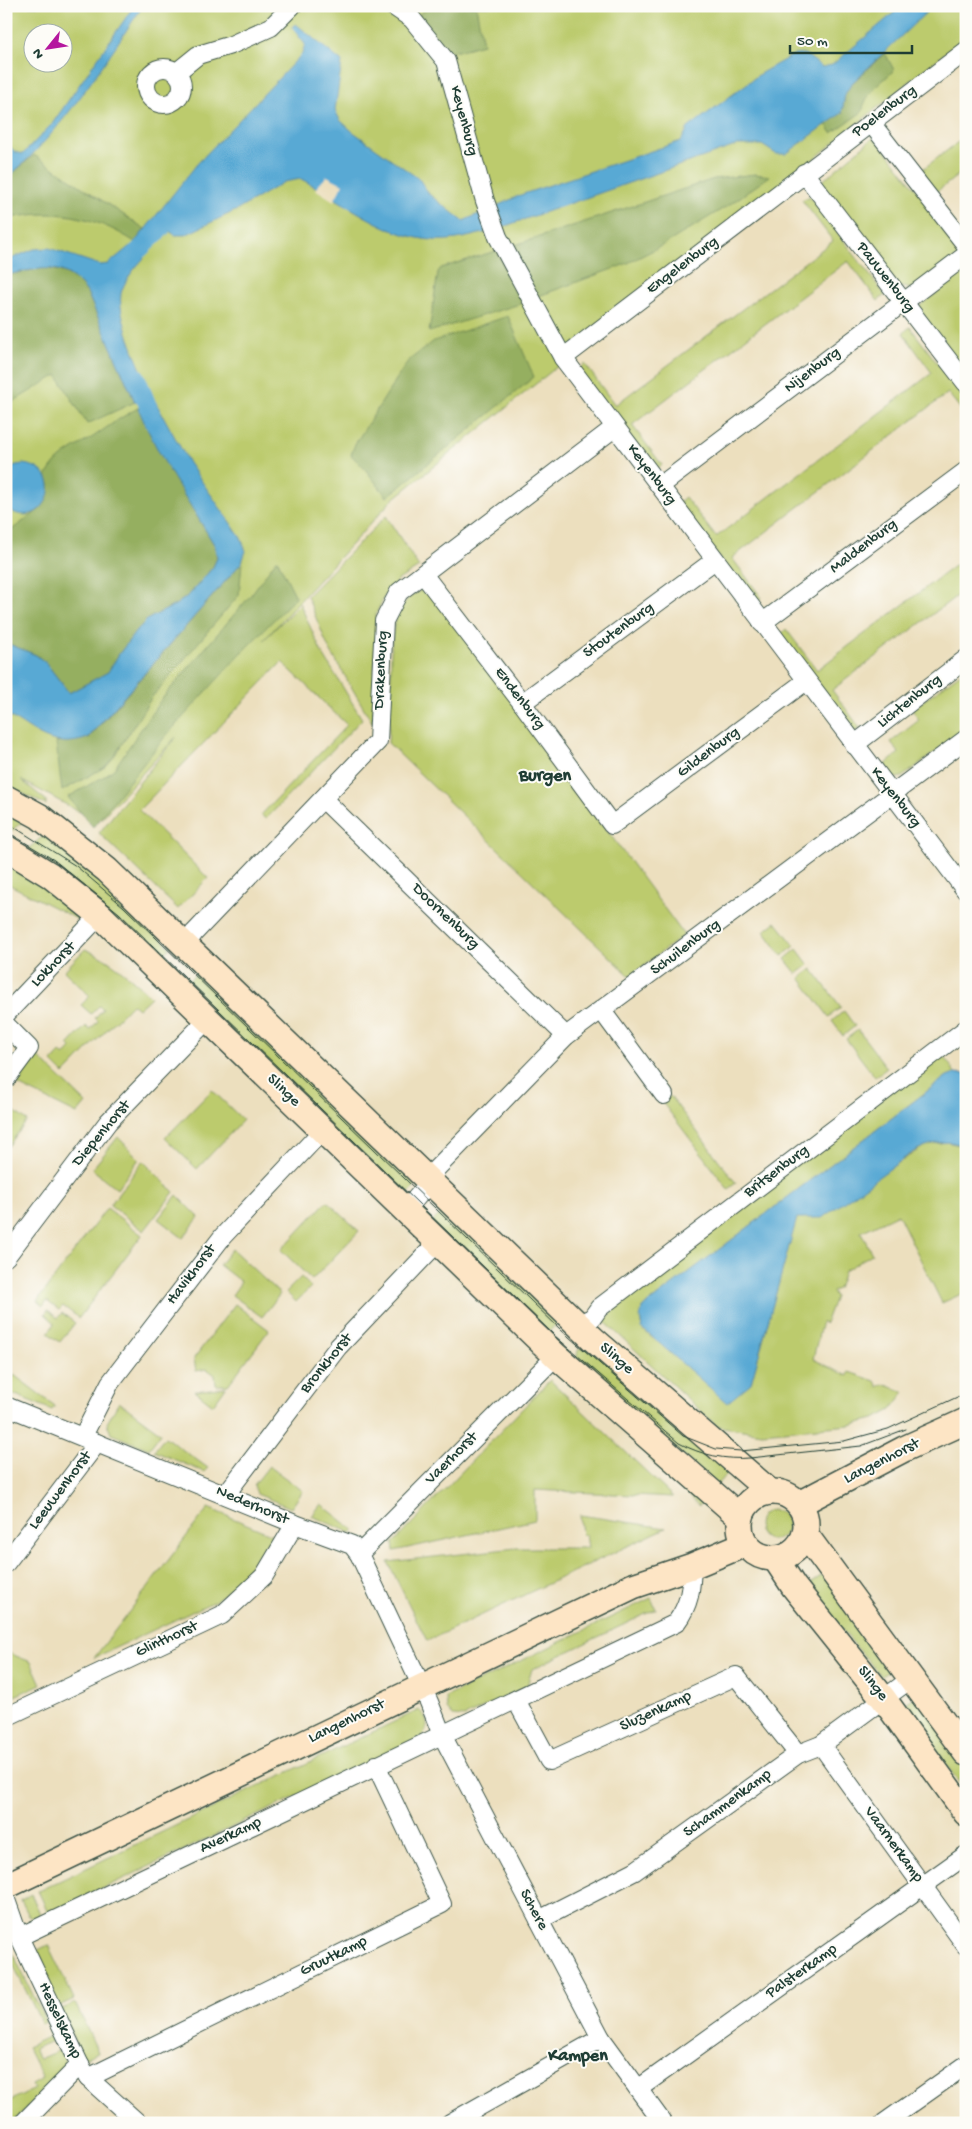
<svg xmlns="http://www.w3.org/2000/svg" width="972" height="2129" font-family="'Gochi Hand',sans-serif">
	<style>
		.green { fill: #bccb6d; stroke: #6e8450; fill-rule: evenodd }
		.forest { fill: #95af60; stroke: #5a764a }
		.water { fill: #59a9d4; stroke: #3c7384 }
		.pier { fill: #ecdfbe }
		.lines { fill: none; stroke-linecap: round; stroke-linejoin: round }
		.canal { stroke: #59a9d4; stroke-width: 18 }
		.street-casing { stroke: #3e5549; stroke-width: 20 }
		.secondary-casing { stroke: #3e5549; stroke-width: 28 }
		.street { stroke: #fff; stroke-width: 18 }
		.secondary { stroke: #fde5c5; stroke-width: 25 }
		.tram { stroke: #1f3d34; stroke-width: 1 }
		.labels { text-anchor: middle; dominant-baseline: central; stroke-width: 4; stroke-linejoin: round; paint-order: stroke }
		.street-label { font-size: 16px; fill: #1f3d34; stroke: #fdfcf7 }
		.neighbourhood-label { font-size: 18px; font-weight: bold; fill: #1f3d34; stroke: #fdfcf7 }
	</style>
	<rect width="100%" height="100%" fill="#fdfcf7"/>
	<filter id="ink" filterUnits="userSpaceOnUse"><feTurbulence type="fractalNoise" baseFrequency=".02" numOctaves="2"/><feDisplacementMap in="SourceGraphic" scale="10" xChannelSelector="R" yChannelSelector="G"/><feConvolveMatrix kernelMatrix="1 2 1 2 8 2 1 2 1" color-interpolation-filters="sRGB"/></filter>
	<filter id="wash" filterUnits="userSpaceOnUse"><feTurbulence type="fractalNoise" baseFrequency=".0096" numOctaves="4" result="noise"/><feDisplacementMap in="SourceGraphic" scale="20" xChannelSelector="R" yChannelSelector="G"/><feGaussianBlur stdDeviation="1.12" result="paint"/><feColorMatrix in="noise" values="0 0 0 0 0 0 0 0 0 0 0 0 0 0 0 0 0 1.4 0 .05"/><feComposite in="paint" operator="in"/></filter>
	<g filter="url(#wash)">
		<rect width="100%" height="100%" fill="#ecdfbe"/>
		<g class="green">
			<path d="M6 6H966V36L391 501 264 640 300 604 321 651 362 719 266 819 261 815 347 725 282 662 139 810 208 878 178 909 99 833 176 737 98 822 21 780 46 800V805L6 785ZM32 32H62V62H32Z"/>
			<polygon points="875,136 964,252 913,289 897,286 820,183"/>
			<polygon points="966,136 966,169 935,193 919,172"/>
			<polygon points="810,196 885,295 878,301 848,261 632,425 662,465 655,471 578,370 585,364 615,405 833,241 802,200"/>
			<polygon points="966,270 966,372 917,308"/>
			<polygon points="910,327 966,401 966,416 948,393 732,558 762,598 754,603 677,504 685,497 716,537 932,373 903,333"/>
			<polygon points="386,516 419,567 398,580 384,597 376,614 373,724 328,647 307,596"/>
			<polygon points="966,557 966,589 832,690 860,728 853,733 780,635 786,629 817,670"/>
			<path d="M429 588 684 935 630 976 388 743C389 727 390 710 391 693 392 658 383 598 429 588Z"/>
			<path d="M966 669V729L902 777C892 780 887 776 880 769L899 753 891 742 919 720 912 709Z"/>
			<polygon points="6,804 27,817 6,836"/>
			<polygon points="48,832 103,874 170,948 163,956 152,957 24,852"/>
			<polygon points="17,859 82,906 81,921 6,883 6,868"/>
			<polygon points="776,922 795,946 782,956 764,931"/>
			<path d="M85 949C112 960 130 977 151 997L138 1009 132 1004 64 1074 52 1062 60 1053 64 1056 71 1048 68 1045 86 1026 90 1030 98 1021 95 1018 103 1009 99 1006 91 1014 81 1005 90 996 64 971Z"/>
			<polygon points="797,949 809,965 797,974 785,959"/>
			<polygon points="202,968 417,1175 416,1186 408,1194 396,1196 181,988"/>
			<polygon points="812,969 841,1007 829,1017 800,978"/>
			<polygon points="844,1011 855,1026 843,1036 832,1021"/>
			<polygon points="858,1030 887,1068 875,1077 846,1039"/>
			<polygon points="29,1048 86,1103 77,1114 6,1079"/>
			<path d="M942 1052 955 1073 947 1076 642 1308C641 1314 639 1320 642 1327 652 1348 728 1373 751 1383L797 1217 886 1171 926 1145 947 1142 966 1147V1282L963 1284 966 1292 942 1303 898 1214 861 1232 872 1254 844 1271 838 1289 832 1291 835 1297 825 1324 822 1321 813 1359 848 1376 849 1372 875 1381 878 1387 883 1384 902 1391 904 1393 891 1410 874 1419 850 1425 762 1433 717 1426 604 1321 613 1312 609 1305Z"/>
			<polygon points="212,1090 243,1120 197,1169 165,1138"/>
			<polygon points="670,1096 736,1183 728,1189 662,1102"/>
			<polygon points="6,1105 27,1121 6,1149"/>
			<polygon points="118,1137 139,1159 117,1189 92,1169"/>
			<polygon points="143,1161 174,1192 144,1231 110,1205"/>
			<polygon points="177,1195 199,1217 183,1238 158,1219"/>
			<polygon points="327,1201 359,1231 312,1280 281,1250"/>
			<polygon points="449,1205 563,1317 543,1338 428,1226"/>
			<polygon points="107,1208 142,1235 79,1318 63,1306 59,1310 47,1301 43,1306 37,1301"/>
			<polygon points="232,1249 280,1294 262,1317 232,1295 241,1282 219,1265"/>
			<polygon points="301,1277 311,1287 296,1302 286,1292"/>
			<polygon points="235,1304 269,1330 228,1385 216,1385 215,1375 207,1369 196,1371 194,1358"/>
			<polygon points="48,1310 58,1318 62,1313 75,1323 60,1342 48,1333 55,1323 45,1314"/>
			<polygon points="588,1345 733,1467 717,1486 576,1360 578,1350"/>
			<polygon points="14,1375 55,1406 52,1410 6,1391 6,1385"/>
			<polygon points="550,1380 673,1497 535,1490 535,1520 394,1551 393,1543"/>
			<polygon points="226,1387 213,1405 195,1391"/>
			<polygon points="119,1402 161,1433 149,1449 111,1434 107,1423"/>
			<polygon points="165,1437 208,1468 204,1472 154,1451"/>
			<polygon points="654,1449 708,1495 699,1506 647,1456"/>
			<polygon points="269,1466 303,1491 291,1508 257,1494 254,1485"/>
			<polygon points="321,1504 354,1530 351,1533 312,1516"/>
			<polygon points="208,1508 273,1535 237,1583 215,1601 94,1658"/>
			<circle cx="773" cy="1525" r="15"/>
			<polygon points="580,1515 666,1528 427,1641 388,1562 516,1548 588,1548 586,1535 582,1535"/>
			<polygon points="826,1572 898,1666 881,1676 806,1587"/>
			<polygon points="651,1598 656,1609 532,1669 527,1686 465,1717 453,1716 447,1709 446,1697"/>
			<polygon points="6,1652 31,1662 41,1684 6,1700"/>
			<polygon points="916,1696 966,1765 966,1792 903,1705"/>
			<path d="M419 1710C428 1718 430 1727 422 1737L49 1914 38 1891Z"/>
			<polygon points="31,1894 42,1918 38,1920 29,1916 21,1900"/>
			<polygon points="6,1939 46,2022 42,2024 8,1954 6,1954"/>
			<polygon points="48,1945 74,1999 57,2007 32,1953"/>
			<polygon points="75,2003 98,2052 83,2059 60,2010"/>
			<polygon points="52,2035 54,2040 34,2049 39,2059 60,2050 67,2065 61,2073 12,2123 6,2123 6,2095 9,2101 34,2089 32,2085 43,2079 27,2047"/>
		</g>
		<g class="forest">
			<polygon points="426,6 476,6 483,44 458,51 444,51 417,18"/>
			<path d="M885 53 894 70C881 83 865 93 862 112L832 133 826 124 842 113 845 94 852 83Z"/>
			<path d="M34 155 145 229 135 242C93 215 55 208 6 219V179Z"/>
			<polygon points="755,174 770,176 729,205 665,244 626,264 536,297 509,247 714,179"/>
			<polygon points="496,251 523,303 429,332 438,272 441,268"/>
			<path d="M43 268C65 271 73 274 87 292L135 402 87 424 57 375 6 406V275Z"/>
			<polygon points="508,316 534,377 387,497 365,469 351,455 355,444 408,361 434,341"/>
			<path d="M138 408C160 457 188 500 215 546L217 558 213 567 190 594 177 604 148 619 119 654 109 672 69 693 46 663 36 655 6 643V534L40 509 49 484 46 477C56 455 77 448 96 435 110 425 123 416 138 408Z"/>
			<polygon points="277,559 296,597 244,650 164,738 93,827 68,797 103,777 114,769 160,701 250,596"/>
			<polygon points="242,562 239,595 152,697 113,758 105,767 62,791 56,742 89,738"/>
		</g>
		<g class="water">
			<path d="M134 6H143C100 68 64 130 6 179V170L9 167 10 159 6 153V142L15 152 23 154 52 124Z"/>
			<path d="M902 6H933L852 83 845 94 842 113 786 154H776L762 145H738L491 231C480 234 468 237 457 239 398 249 350 204 301 179L284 182 239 209 185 235H175L169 231 150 251 135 242 197 164 302 54 305 44 294 30 293 27 296 24 342 62 335 110 340 120 352 131 419 179 430 195 463 221 523 194 681 141 688 128 761 73 793 55 805 54 822 67 832 65Z"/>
			<path d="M130 246 144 258C135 268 127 277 122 290 114 312 142 372 152 394L135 402 87 292C63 260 42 268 6 275V261L34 249 49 248 100 265 108 264Z"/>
			<path d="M155 401 189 463 241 538 246 551 242 562 88 738C52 751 35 731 6 714V643L36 655 46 663 69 693 108 672 119 654 136 631 148 619 177 604 190 594 213 567 217 558 215 546C188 500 158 457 138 408Z"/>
			<path d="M23 464C72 469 44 536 6 508V471L16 465Z"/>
			<path d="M955 1073 966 1074V1147C948 1138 930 1143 913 1152L822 1218H797L751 1383 727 1403 642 1328 640 1318 642 1308 947 1076Z"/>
		</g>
		<polygon class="pier" points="327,176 343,184 334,201 315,189"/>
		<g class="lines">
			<g class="canal">
				<polyline points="120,268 161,229"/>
				<polyline points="136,376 156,426"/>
			</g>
		</g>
	</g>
	<g filter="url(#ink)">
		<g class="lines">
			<defs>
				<g id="street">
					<polyline points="393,6 412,19 446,61 485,201 498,237 563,358 966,891"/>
					<circle cx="164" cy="86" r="18"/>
					<polyline points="177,72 198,55 231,45 271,27 292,6"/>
					<polyline points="871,123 966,245"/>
					<polyline points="804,173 966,383"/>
					<polyline points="563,358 966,51"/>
					<polyline points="660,486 966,255"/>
					<polyline points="423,574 522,703 612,825 806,681"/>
					<polyline points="762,623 966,471"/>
					<polyline points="522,703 715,560"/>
					<polyline points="854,745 966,659"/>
					<polyline points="323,799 566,1036"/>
					<polyline points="186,945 194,933 378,741 384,621 399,592 614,428"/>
					<polyline points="602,1011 664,1095"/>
					<polyline points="6,1014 100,915"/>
					<polyline points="6,1025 29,1048 6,1079"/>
					<polyline points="405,1211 431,1181 436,1169 566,1036 966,739"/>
					<polyline points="6,1257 108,1122 208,1019"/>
					<polyline points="578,1324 592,1318 599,1308 966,1029"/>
					<polyline points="6,1406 295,1524 352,1545 359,1554 429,1702 442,1735 601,2038 663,2123"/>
					<polyline points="83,1436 110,1383 223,1236 323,1130"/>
					<polyline points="226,1494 338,1347 438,1242"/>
					<polyline points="359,1554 556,1356"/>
					<polyline points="6,1563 97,1443"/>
					<polyline points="516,1700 549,1761 736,1676 798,1754"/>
					<polyline points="6,1717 222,1615 264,1576 295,1524"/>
					<polyline points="821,1745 966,1946"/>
					<polyline points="6,1900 19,1937 80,2065 88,2078 138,2123"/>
					<polyline points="539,1920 635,1871 798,1754 821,1745 912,1678"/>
					<path d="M19 1937 676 1623C690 1604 691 1590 692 1566"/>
					<polyline points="88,2078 442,1904 376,1765"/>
					<polyline points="638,2089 966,1855"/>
					<polyline points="23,2123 80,2065"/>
					<polyline points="450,2123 601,2038"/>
					<polyline points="884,2123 966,2065"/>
				</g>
				<g id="secondary">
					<polyline points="6,798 39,816 107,870 593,1339 769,1491"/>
					<polyline points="6,848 50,875 100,915 556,1356 740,1517"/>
					<circle cx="773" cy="1525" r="33"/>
					<polyline points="799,1504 904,1449 966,1421"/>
					<polyline points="805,1534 966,1753"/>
					<polyline points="775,1558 794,1587 883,1698 966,1813"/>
					<polyline points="6,1886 633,1586 692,1566 745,1544"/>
				</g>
			</defs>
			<use href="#street" class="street-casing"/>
			<use href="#secondary" class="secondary-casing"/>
			<use href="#street" class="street"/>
			<use href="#secondary" class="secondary"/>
			<g class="tram">
				<polyline points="6,822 76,866 124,907 561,1330 683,1436 716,1449 741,1451 844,1441 888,1429 966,1393"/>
				<path d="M6 831 54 860 119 913 555 1336 679 1443C701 1455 725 1460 750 1458L861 1446 906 1429"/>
			</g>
		</g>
	</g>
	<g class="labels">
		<g class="street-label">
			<text transform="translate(885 112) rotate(-37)">Poelenburg</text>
			<text transform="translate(463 121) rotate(75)">Keyenburg</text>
			<text transform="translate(683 266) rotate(-37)">Engelenburg</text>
			<text transform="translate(885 278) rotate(52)">Pauwenburg</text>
			<text transform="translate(813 371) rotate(-37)">Nijenburg</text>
			<text transform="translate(651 475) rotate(53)">Keyenburg</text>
			<text transform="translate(864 547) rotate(-37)">Maldenburg</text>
			<text transform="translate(619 631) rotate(-36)">Stoutenburg</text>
			<text transform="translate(382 670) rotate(-87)">Drakenburg</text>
			<text transform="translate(519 699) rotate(53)">Endenburg</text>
			<text transform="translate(910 702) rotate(-38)">Lichtenburg</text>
			<text transform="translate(709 753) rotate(-37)">Gildenburg</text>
			<text transform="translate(895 798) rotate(52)">Keyenburg</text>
			<text transform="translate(445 917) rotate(44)">Doornenburg</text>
			<text transform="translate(686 948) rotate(-37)">Schuilenburg</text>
			<text transform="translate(54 965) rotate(-46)">Lokhorst</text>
			<text transform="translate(283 1091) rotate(44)">Slinge</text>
			<text transform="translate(102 1134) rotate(-50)">Diepenhorst</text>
			<text transform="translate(777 1172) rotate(-37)">Britsenburg</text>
			<text transform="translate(192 1275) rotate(-53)">Havikhorst</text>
			<text transform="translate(616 1359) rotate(41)">Slinge</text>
			<text transform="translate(327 1364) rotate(-51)">Bronkhorst</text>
			<text transform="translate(452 1459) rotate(-45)">Vaerhorst</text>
			<text transform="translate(882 1462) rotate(-27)">Langenhorst</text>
			<text transform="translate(61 1491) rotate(-53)">Leeuwenhorst</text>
			<text transform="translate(252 1506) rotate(23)">Nederhorst</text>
			<text transform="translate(167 1640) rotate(-25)">Glinthorst</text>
			<text transform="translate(872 1684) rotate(52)">Slinge</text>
			<text transform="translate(656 1712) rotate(-25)">Sluzenkamp</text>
			<text transform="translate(347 1722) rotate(-26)">Langenhorst</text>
			<text transform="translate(728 1804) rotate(-36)">Schammenkamp</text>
			<text transform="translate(231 1836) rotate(-25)">Averkamp</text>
			<text transform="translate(893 1845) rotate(54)">Vaarnerkamp</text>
			<text transform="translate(533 1910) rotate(62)">Schere</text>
			<text transform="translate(334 1957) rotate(-26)">Gruutkamp</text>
			<text transform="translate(802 1972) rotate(-35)">Palsterkamp</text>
			<text transform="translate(59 2021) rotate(65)">Hesselskamp</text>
		</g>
		<g class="neighbourhood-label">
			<text x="545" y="776">Burgen</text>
			<text x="578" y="2056">Kampen</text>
		</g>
	</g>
	<rect width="972" height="2129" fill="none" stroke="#fdfcf7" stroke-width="25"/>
	<g transform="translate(48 48) rotate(240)"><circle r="24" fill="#fdfcf7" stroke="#a4b0a9"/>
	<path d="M0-4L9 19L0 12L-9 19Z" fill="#b5179e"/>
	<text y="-8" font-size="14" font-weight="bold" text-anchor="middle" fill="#1f3d34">N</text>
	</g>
	<path d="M790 45v8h122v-8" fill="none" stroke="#1f3d34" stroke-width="2.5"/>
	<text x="797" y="45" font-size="15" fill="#1f3d34" stroke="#fdfcf7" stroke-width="4" paint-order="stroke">50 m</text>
</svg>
